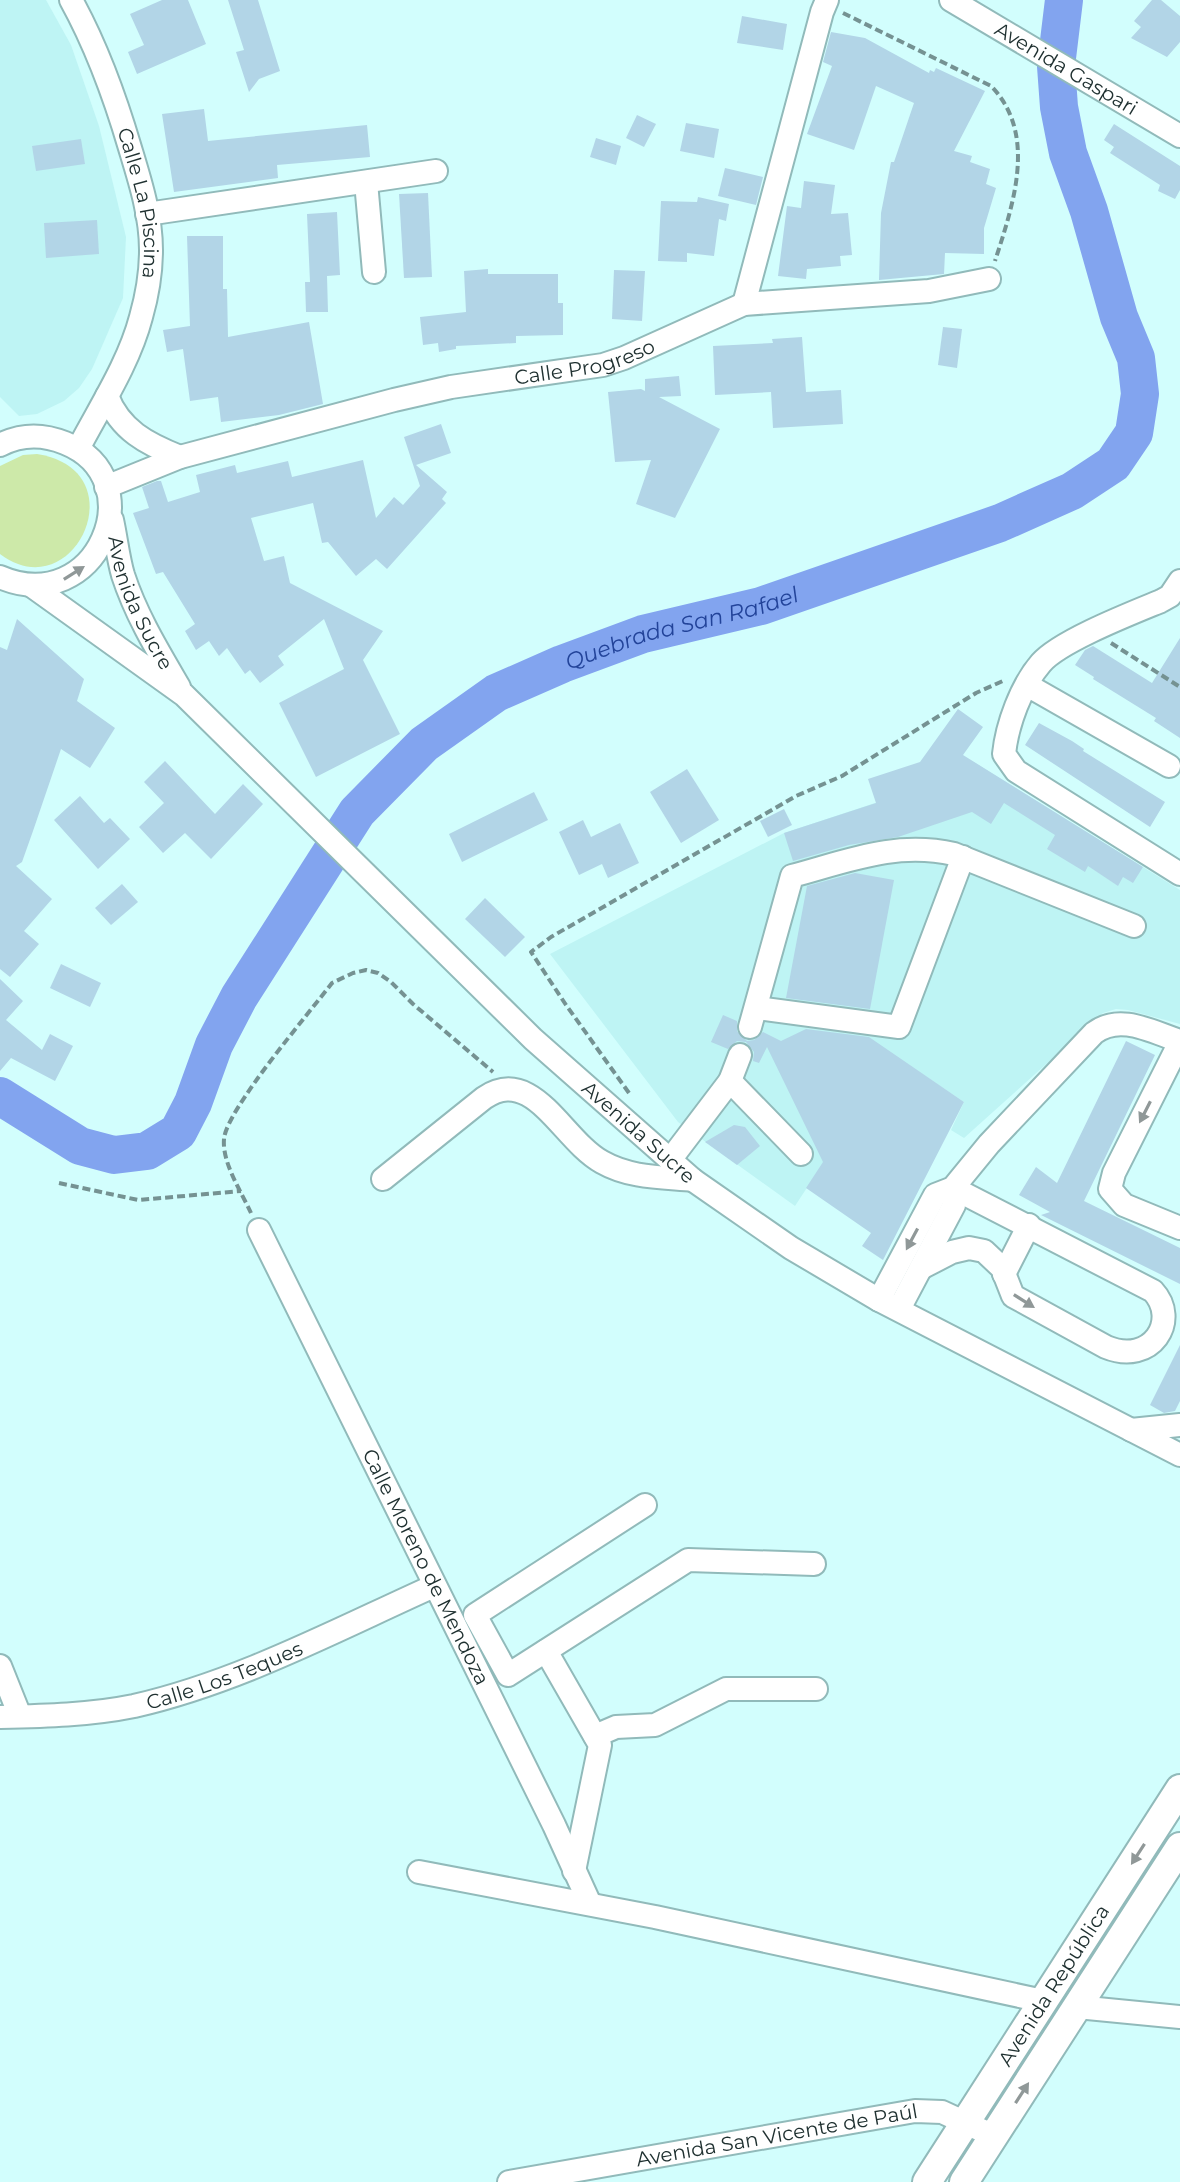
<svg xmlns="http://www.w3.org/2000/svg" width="1180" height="2182" font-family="Montserrat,sans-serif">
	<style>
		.built { fill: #bef4f4 }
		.green { fill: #cde9a9 }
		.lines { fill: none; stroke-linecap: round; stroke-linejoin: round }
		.river { stroke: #82a4ef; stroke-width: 38 }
		.building { fill: #b2d5e7 }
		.minor-casing { stroke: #91baba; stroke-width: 26 }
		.major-casing { stroke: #91baba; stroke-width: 32 }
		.path { stroke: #759292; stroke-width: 4; stroke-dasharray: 8 4; stroke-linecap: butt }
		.minor { stroke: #fff; stroke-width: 22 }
		.major { stroke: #fff; stroke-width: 28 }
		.oneway { fill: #909898 }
		.labels { text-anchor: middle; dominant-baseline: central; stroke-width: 6; stroke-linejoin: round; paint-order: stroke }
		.street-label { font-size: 20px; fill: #203131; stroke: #fff }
		.water-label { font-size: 22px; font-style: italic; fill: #224399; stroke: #fff }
	</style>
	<rect width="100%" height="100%" fill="#d2fefd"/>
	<g class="built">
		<polygon points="0,0 46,0 71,45 99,126 126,237 123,298 92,369 79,388 64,401 37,414 19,416 0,397"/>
		<polygon points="972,761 1180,890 1180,1024 1128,1010 1116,1009 1103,1013 964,1138 951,1130 964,1102 894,1055 795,1206 678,1122 550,954 784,833 963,774"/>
	</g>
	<path class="green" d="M37 454C139 470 74 610 0 554V466L23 455Z"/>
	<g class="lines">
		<path class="river" id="s1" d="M0 1096 80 1146 114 1155 147 1151 178 1132 193 1103 214 1045 239 997 357 812 424 744 496 693 562 664 643 634 761 606 1000 523 1072 491 1113 464 1134 433 1140 394 1136 358 1119 317 1089 211 1068 153 1059 107 1056 66 1064 0"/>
	</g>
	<g class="building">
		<polygon points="162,0 188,0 206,44 137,74 128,52 144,45 130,14"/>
		<polygon points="228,0 258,0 280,71 259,79 249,92 236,52 244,50"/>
		<polygon points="1152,0 1161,0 1180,16 1180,42 1167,57 1131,38 1141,27 1134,21"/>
		<polygon points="742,16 787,24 783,50 737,43"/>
		<polygon points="831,32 865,38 929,73 930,70 934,72 936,68 985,91 954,151 972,156 970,162 990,169 986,184 996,188 984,228 984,254 945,253 944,274 879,280 881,213 891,162 894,162 914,103 876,86 854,150 807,134 832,66 823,62"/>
		<polygon points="204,109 208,141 367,125 370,157 277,165 278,178 174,192 162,114"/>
		<polygon points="637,115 656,124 644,147 626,138"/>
		<polygon points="686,123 719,129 714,158 680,151"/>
		<polygon points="1114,124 1180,166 1180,190 1175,199 1158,191 1160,185 1110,153 1114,147 1104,140"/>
		<polygon points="596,138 621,146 616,165 590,157"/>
		<polygon points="81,139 85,164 36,171 32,146"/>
		<polygon points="725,168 763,177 756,205 718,196"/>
		<polygon points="804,181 835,185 831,214 848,213 852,255 840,256 841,266 807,269 806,279 778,276 787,206 801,208"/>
		<polygon points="428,193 432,277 404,278 399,194"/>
		<polygon points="698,197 729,204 726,221 719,219 714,256 687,253 687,262 658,261 661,201 697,202"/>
		<polygon points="337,212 340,275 327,276 328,312 306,312 305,282 310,282 307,214"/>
		<polygon points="97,220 99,254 46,258 44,223"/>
		<polygon points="187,236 223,236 223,289 227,289 228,337 309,322 323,404 279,415 221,422 218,397 190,401 183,349 167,352 163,330 190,326"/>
		<polygon points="488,269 488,274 558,274 558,303 563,303 563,335 516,336 516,343 456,346 456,349 439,352 438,343 423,345 420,317 466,312 464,271"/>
		<polygon points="614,270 645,271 642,321 612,319"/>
		<polygon points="943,327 962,329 957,368 938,365"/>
		<polygon points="802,337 806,392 841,390 843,424 773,428 771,392 715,395 713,346 773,343 772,339"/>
		<polygon points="679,376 681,396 659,397 720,429 675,518 636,504 651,460 615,462 608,392 641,389 645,391 645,379"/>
		<polygon points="441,424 451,453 416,465 447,492 442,499 446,503 387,569 376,559 356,576 328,542 322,543 313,503 251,518 264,561 284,556 290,583 383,631 363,660 400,734 316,777 279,703 344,669 324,619 278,656 284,665 260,683 250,670 245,674 227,648 219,656 209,641 196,650 185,631 195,624 163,572 156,574 133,513 149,508 142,487 157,481 161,481 168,502 200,492 196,475 235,465 237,473 288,461 292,477 363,460 376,518 394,497 403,505 420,486 404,437"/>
		<polygon points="17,619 84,679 77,701 115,728 90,768 61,749 33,831 22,862 16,866 52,899 24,931 39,944 10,977 0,969 0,647 7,650"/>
		<polygon points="1180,638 1180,738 1154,721 1156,718 1093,679 1094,677 1075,665 1085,650 1093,646 1152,683"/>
		<polygon points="958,709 983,727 963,755 1143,867 1133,883 1123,877 1118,886 1088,866 1085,872 1047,849 1055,835 1004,803 991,824 972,812 898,837 849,845 793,861 784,833 876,803 868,779 920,762"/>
		<polygon points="1039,723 1072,741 1084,749 1083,751 1165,802 1150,827 1025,745"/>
		<polygon points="165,761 215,814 243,784 263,804 211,859 185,833 163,853 139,827 164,803 144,782"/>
		<polygon points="687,769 719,820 681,843 650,792"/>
		<polygon points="534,792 548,820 462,862 449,834"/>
		<polygon points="80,796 104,823 110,818 130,839 98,869 54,820"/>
		<polygon points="784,809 792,825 768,837 760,821"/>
		<polygon points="583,820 591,837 620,823 639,863 608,878 602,864 579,875 559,832"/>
		<polygon points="855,873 894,880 870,1009 786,998 807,886"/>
		<polygon points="122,884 138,902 111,925 95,908"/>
		<polygon points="485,898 525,937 505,957 465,919"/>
		<polygon points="61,964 101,983 90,1007 50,988"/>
		<polygon points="0,979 23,1001 6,1020 42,1050 50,1034 73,1046 55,1081 11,1058 0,1071"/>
		<polygon points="723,1015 737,1021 737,1031 747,1041 754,1040 763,1032 781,1041 806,1029 869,1037 964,1102 883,1260 862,1246 871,1233 806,1188 823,1162 767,1047 759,1063 753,1061 754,1052 746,1042 737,1041 728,1049 711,1042"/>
		<polygon points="1126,1041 1155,1055 1084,1201 1180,1248 1180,1284 1041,1215 1050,1212 1019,1195 1036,1167 1057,1183"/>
		<polygon points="734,1125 745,1127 760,1146 737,1165 705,1142"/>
		<polygon points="1180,1345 1180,1401 1175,1411 1164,1413 1150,1405"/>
	</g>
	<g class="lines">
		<defs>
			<g id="minor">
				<path id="s2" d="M71 0C97 47 115 97 130 148 140 181 151 215 151 250 151 272 147 296 141 317 129 363 100 407 78 449"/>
				<path id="s3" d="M951 0 1180 136"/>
				<polyline points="366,182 374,272"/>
				<polyline points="147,214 436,171"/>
				<polyline points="744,304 822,12 827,0"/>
				<path d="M107 396C120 430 147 444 180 457"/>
				<path d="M0 445C21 434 43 434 65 443 155 479 97 619 0 577"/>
				<path id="s4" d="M106 487 180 457 394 400 451 387 603 365 624 358 744 304 929 291 989 279"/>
				<path id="s5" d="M112 520C116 538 118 558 123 575 136 615 158 651 179 687"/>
				<path d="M1180 581 1170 596 1161 601C1132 613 1060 641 1041 663 1021 686 1007 725 1004 754L1016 771 1180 874"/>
				<path id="s6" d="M32 586 184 695 533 1039 693 1180 791 1248 879 1300 1180 1455"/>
				<polyline points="1027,685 1169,766"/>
				<polyline points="757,1008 899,1027 963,857"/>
				<path d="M750 1027 792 876C848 861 895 841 954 854L1134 926"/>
				<polyline points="1180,1042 1114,1173 1110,1189 1124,1205 1180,1228"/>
				<polyline points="730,1081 801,1154"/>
				<polyline points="670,1160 730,1081 740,1055"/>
				<path d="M383 1179 484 1098C533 1064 562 1140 602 1162 630 1178 662 1177 693 1180"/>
				<path id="s7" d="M259 1230 554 1825 590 1904"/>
				<path d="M921 1268 952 1252 969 1248 984 1251 1002 1268 1013 1296 1106 1347C1152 1366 1180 1320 1153 1291L953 1188"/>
				<polyline points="1004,1274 1029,1225"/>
				<path d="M879 1300 935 1195 953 1188 989 1144 1094 1033C1120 1013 1152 1032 1180 1041"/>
				<polyline points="899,1309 954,1205 953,1188"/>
				<polyline points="1131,1430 1180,1425"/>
				<polyline points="645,1505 475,1615 508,1675 688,1560 814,1564"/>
				<polyline points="546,1651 600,1745 574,1871"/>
				<polyline points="0,1666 20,1716"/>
				<path id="s8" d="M0 1717C45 1716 90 1715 134 1706 239 1682 336 1630 434 1586"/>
				<polyline points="595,1736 616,1727 655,1725 726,1689 816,1689"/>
				<polyline points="419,1872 655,1917 1043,2001"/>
				<polyline points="1077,2007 1180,2017"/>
				<path id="s9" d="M509 2182 915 2111 942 2112 994 2136"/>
			</g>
			<g id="major">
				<path id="s10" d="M927 2182 1180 1789"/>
				<polyline points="964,2182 1180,1847"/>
			</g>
		</defs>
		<use href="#minor" class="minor-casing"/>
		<use href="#major" class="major-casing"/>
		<g class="path">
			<path d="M843 13 991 86C1038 134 1013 205 995 261"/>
			<polyline points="1111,643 1180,687"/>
			<polyline points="629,1093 566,1005 531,952 551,937 796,796 842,776 976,693 1005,680"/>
			<polyline points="59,1183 138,1200 241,1191"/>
			<path d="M251 1213C241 1191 222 1163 224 1139 226 1110 310 1012 332 983L353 973 366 970 378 973 391 982 413 1004 493 1072"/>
		</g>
		<use href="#minor" class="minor"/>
		<use href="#major" class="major"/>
	</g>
	<defs><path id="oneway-solid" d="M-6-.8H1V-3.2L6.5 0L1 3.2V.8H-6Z" transform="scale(2)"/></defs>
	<g class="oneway">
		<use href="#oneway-solid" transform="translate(74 573) rotate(-32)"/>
		<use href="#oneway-solid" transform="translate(1145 1112) rotate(117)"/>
		<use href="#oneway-solid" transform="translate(912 1239) rotate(118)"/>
		<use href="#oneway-solid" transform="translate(1024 1301) rotate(32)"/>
		<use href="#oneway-solid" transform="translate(1138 1854) rotate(123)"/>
		<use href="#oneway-solid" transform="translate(1022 2093) rotate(-57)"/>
	</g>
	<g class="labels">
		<g class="street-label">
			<text stroke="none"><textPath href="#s3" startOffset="134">Avenida Gaspari</textPath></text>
			<text stroke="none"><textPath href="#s2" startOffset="216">Calle La Piscina</textPath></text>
			<text stroke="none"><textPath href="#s4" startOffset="496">Calle Progreso</textPath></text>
			<text stroke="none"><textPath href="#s5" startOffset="88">Avenida Sucre</textPath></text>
			<text stroke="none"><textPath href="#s6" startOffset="818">Avenida Sucre</textPath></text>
			<text stroke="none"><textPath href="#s7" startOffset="376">Calle Moreno de Mendoza</textPath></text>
			<text stroke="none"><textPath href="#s8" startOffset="230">Calle Los Teques</textPath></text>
			<text stroke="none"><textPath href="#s10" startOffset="234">Avenida República</textPath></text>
			<text stroke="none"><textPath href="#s9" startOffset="272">Avenida San Vicente de Paúl</textPath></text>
		</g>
		<g class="water-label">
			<text stroke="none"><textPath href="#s1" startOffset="948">Quebrada San Rafael</textPath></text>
		</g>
	</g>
</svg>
